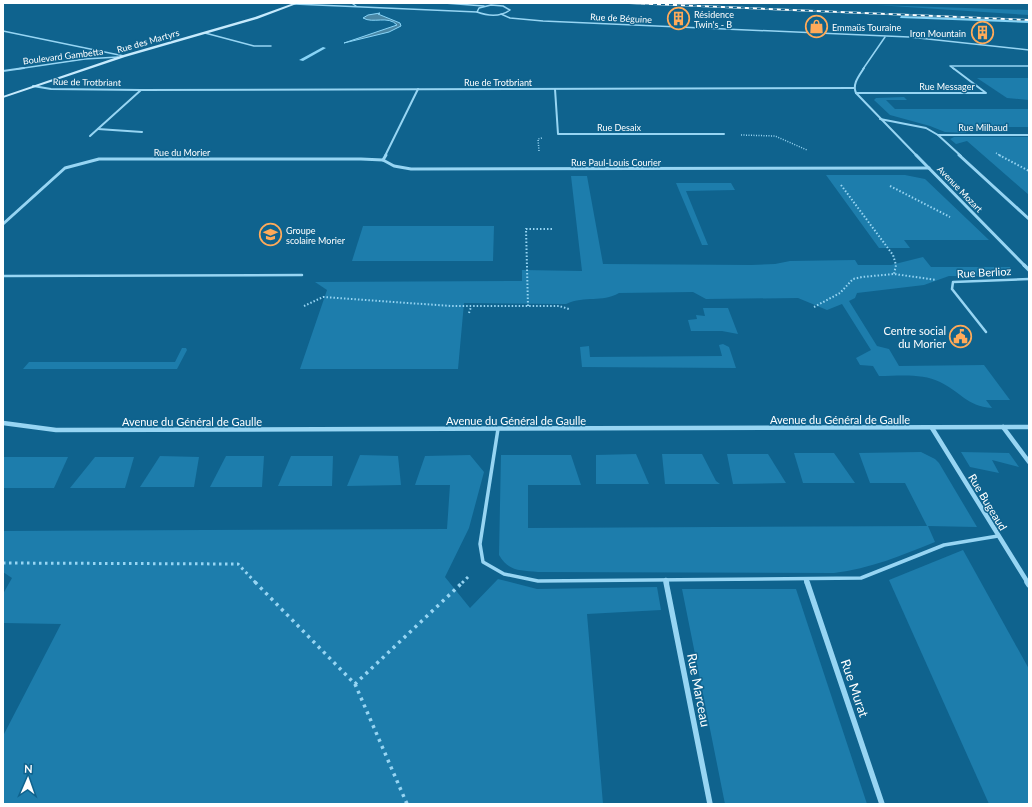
<svg xmlns="http://www.w3.org/2000/svg" width="1032" height="807" font-family="Lato,sans-serif">
	<style>
		.green { fill: #1d7dac }
		.water { fill: #4a87a5; stroke: #88d4f7 }
		.lines { fill: none; stroke-linecap: round; stroke-linejoin: round }
		.stream { fill: #88d4f7; fill-rule: evenodd }
		.path-far3 { stroke: #97d5f3; stroke-width: 1.5; stroke-dasharray: 1 1.5; stroke-linecap: butt }
		.path-far2 { stroke: #97d5f3; stroke-width: 2; stroke-dasharray: 1.5 2; stroke-linecap: butt }
		.path-far1 { stroke: #97d5f3; stroke-width: 3; stroke-dasharray: 2.5 3.5; stroke-linecap: butt }
		.path { stroke: #97d5f3; stroke-width: 3.5; stroke-dasharray: 3 4.5; stroke-linecap: butt }
		.lane-far2 { stroke: #97d5f3; stroke-width: 1.5 }
		.lane-far1 { stroke: #97d5f3; stroke-width: 2.5 }
		.lane { stroke: #97d5f3; stroke-width: 3.5 }
		.street-far5 { stroke: #97d5f3; stroke-width: 1.5 }
		.street-far4 { stroke: #97d5f3; stroke-width: 2 }
		.street-far3 { stroke: #97d5f3; stroke-width: 3 }
		.street-far2 { stroke: #97d5f3; stroke-width: 3.5 }
		.street-far1 { stroke: #97d5f3; stroke-width: 4.5 }
		.street { stroke: #97d5f3; stroke-width: 5.5 }
		.secondary { fill: #c6eafd; fill-rule: evenodd }
		.rail-casing { stroke: #fff; stroke-width: 2 }
		.rail { stroke: #0f638e; stroke-width: 1.5; stroke-dasharray: 4; stroke-linecap: butt }
		.labels { text-anchor: middle; dominant-baseline: central; stroke-width: 3; stroke-linejoin: round; paint-order: stroke }
		.far-poi-label { font-size: 9px; fill: #fff; stroke: #0f638e; text-anchor: start }
		.far-street-label { font-size: 9px; fill: #fff; stroke: #0f638e }
		.street-label { font-size: 11px; fill: #fff; stroke: #0f638e }
		.poi-label { font-size: 11px; fill: #fff; stroke: #0f638e; text-anchor: end }
		.near-street-label { font-size: 13px; fill: #fff; stroke: #0f638e }
	</style>
	<rect width="100%" height="100%" fill="#0f638e"/>
	<g class="green">
		<polygon points="876,5 1029,10 1029,15"/>
		<polygon points="977,78 1029,78 1029,100 1007,98"/>
		<polygon points="904,97 907,100 886,100 895,109 1029,109 1029,127 967,127 966,133 945,132 930,126 890,115 874,100 876,98"/>
		<polygon points="954,137 1029,137 1029,195 967,141 956,144 950,139"/>
		<polygon points="826,175 905,175 925,179 989,240 904,240 910,248 879,248"/>
		<path d="M571 176H587L603 264 751 265 775 264 790 261 855 260 858 265H891L923 257 931 267H1010L1011 271 995 276H949L924 285 857 293 855 298 849 301 877 346 889 349 899 366 984 365 1010 400H986L992 408C966 406 961 392 940 382 922 373 899 376 879 376L873 366 860 365 856 358 871 350 842 304 827 310 798 298 706 299 693 292 619 293C601 303 586 295 566 304L464 303 458 369H300L327 290 315 282 522 281V270L582 271Z"/>
		<polygon points="676,183 731,183 735,190 686,191 708,245 702,245"/>
		<polygon points="363,226 494,226 493,261 352,261"/>
		<polygon points="703,308 728,308 738,334 722,331 691,331 688,320 697,319 696,315 705,316"/>
		<polygon points="723,344 729,347 736,368 582,367 580,347 589,346 590,357 722,356 719,345"/>
		<polygon points="182,348 186,348 187,350 177,369 23,369 29,362 175,362"/>
		<path d="M921 452 935 459 939 463 977 527 928 526 935 542C902 555 870 569 834 573L538 572C520 570 509 572 499 555L501 455H571L581 485H528V528L927 526 905 483H870L859 453Z"/>
		<polygon points="961,452 1009,453 1019,467 992,460 999,473 970,467"/>
		<polygon points="794,453 834,453 855,483 803,483"/>
		<polygon points="636,454 649,484 596,484 596,455"/>
		<polygon points="662,454 702,454 716,481 720,484 665,484"/>
		<polygon points="727,454 768,454 786,483 733,484"/>
		<polygon points="360,455 398,456 401,485 347,486"/>
		<polygon points="470,455 484,472 469,528 445,577 470,608 498,579 537,589 657,587 661,610 587,614 603,804 3,804 3,736 61,624 3,623 3,594 12,578 3,572 3,531 447,529 450,485 415,485 416,482 425,456"/>
		<polygon points="160,456 199,457 194,487 140,487"/>
		<polygon points="226,456 264,456 262,487 210,487"/>
		<polygon points="291,456 333,456 332,486 278,486"/>
		<polygon points="3,457 68,457 54,488 3,488"/>
		<polygon points="95,457 134,457 125,488 70,488"/>
		<polygon points="963,550 1029,669 1029,804 989,804 889,580"/>
		<polygon points="682,589 796,589 867,804 725,804"/>
	</g>
	<path class="water" d="M380 13 378 14 400 23 401 26 389 32 344 43 397 25C388 15 373 24 363 18L368 15Z"/>
	<g class="lines">
		<g class="stream">
			<polygon points="901,16 1029,21 1029,23 900,18"/>
			<polygon points="323,47 326,48 303,61 299,60"/>
		</g>
		<g class="path-far3">
			<polyline points="741,135 775,136 807,150"/>
			<polyline points="539,151 538,139 542,138"/>
			<polyline points="996,153 1001,156"/>
		</g>
		<g class="path-far2">
			<polyline points="999,155 1029,171"/>
			<polyline points="841,185 893,255 896,265 894,274"/>
			<polyline points="890,186 950,217"/>
			<polyline points="304,306 323,297 451,306 559,306 569,309"/>
			<polyline points="528,306 526,229 553,229"/>
			<polyline points="814,307 840,293 853,279 862,277 894,274 936,280"/>
			<polyline points="469,313 471,307"/>
		</g>
		<g class="path-far1">
			<polyline points="3,563 238,564 256,583"/>
			<polyline points="462,583 470,575"/>
		</g>
		<g class="path">
			<polyline points="255,582 355,684 463,582"/>
			<polyline points="355,684 407,804"/>
		</g>
		<polyline class="lane-far2" points="355,3 353,4 356,6"/>
		<g class="lane-far1">
			<polyline points="3,276 302,275"/>
			<polyline points="986,332 952,289 953,282 1029,279"/>
		</g>
		<polyline class="lane" points="498,429 480,544 483,562 504,574 538,581 861,578 944,545 998,536"/>
		<g class="street-far5">
			<polyline points="444,3 484,6"/>
			<polyline points="294,4 477,12"/>
			<path d="M491 5 503 6 510 10C500 17 488 16 477 12L479 8Z"/>
			<polyline points="501,14 510,18 543,21 909,37 1029,50"/>
			<polyline points="3,31 124,56"/>
			<polyline points="205,33 254,46 271,46"/>
			<polyline points="17,69 85,59 118,57"/>
			<polyline points="863,69 885,37"/>
			<polyline points="954,69 950,66 1029,66"/>
		</g>
		<g class="street-far4">
			<path d="M864 68C859 76 852 84 856 93L917 156"/>
			<polyline points="3,71 24,68"/>
			<polyline points="33,86 51,89 141,90 854,88"/>
			<polyline points="555,89 558,134 724,134"/>
			<polyline points="856,93 986,93 953,68"/>
			<polyline points="880,119 926,128 938,135 961,156"/>
			<polyline points="98,129 142,132"/>
			<polyline points="938,135 1029,135"/>
			<polyline points="90,136 141,90"/>
			<polyline points="385,156 418,89"/>
		</g>
		<g class="street-far3">
			<polyline points="916,155 1025,266"/>
			<polyline points="959,155 1029,219"/>
			<polyline points="383,160 386,155"/>
			<polyline points="3,224 65,168 99,159 361,159 383,160 394,166 411,169 929,168"/>
		</g>
		<polyline class="street-far2" points="1024,265 1029,270"/>
		<g class="street-far1">
			<polyline points="3,423 56,430 1029,427"/>
			<polyline points="1003,427 1029,462"/>
			<polyline points="932,428 1028,583"/>
			<polyline points="666,580 667,583"/>
			<polyline points="806,580 807,583"/>
		</g>
		<g class="street">
			<polyline points="666,582 710,804"/>
			<polyline points="807,582 882,804"/>
			<polyline points="1027,582 1029,585"/>
		</g>
		<polygon class="secondary" points="294,3 299,3 257,19 125,57 3,98 3,96 123,55 255,17"/>
		<defs>
			<polyline id="rail" points="629,3 1029,20"/>
		</defs>
		<use href="#rail" class="rail-casing"/>
		<use href="#rail" class="rail"/>
	</g>
	<defs>
		<symbol id="building-ring" viewBox="-11 -11 22 22"><circle r="9.5" fill="#0f638e" stroke="#ffaa59" stroke-width="1.5"/><path d="M-4-6H4V6H1V3H-1V6H-4ZM-2.5-4.3h1.7v1.8h-1.7ZM.8-4.3h1.7v1.8H.8ZM-2.5-1h1.7V.8h-1.7ZM.8-1h1.7V.8H.8Z" fill="#ffaa59"/></symbol>
		<symbol id="shop-ring" viewBox="-11 -11 22 22"><circle r="9.5" fill="#0f638e" stroke="#ffaa59" stroke-width="1.5"/><path d="M-5-2.5h2.3a2.7 3.5 0 0 1 5.4 0H5L5.5 6h-11ZM-1.5-2.5h3a1.5 2.3 0 0 0-3 0Z" fill="#ffaa59"/></symbol>
		<symbol id="school-ring" viewBox="-11 -11 22 22"><circle r="9.5" fill="#0f638e" stroke="#ffaa59" stroke-width="1.5"/><path d="M0-5L7-2L0 1L-7-2ZM-4 1L0 2.5L4 1V4Q0 6-4 4Z" fill="#ffaa59"/></symbol>
		<symbol id="civic-ring" viewBox="-11 -11 22 22"><circle r="9.5" fill="#0f638e" stroke="#ffaa59" stroke-width="1.5"/><path d="M-.6-6.5H3V-4.5H.6V-3L4-1V1h2V6H-6V1h2V-1L-.6-3ZM-1.2 2.5V6h2.4V2.5Z" fill="#ffaa59"/></symbol>
	</defs>
	<g fill-rule="evenodd">
		<use href="#building-ring" x="666" y="6" width="25" height="25"/>
		<use href="#shop-ring" x="804" y="14" width="25" height="25"/>
		<use href="#building-ring" x="970" y="20" width="25" height="25"/>
		<use href="#school-ring" x="258" y="222" width="25" height="25"/>
		<use href="#civic-ring" x="948" y="324" width="25" height="25"/>
	</g>
	<g class="labels">
		<g class="far-poi-label">
			<text x="694" y="14">Résidence<tspan x="694" dy="10">Twin's - B</tspan></text>
			<text x="832" y="27">Emmaüs Touraine</text>
			<text x="966" y="33" text-anchor="end">Iron Mountain</text>
			<text x="286" y="230">Groupe<tspan x="286" dy="10">scolaire Morier</tspan></text>
		</g>
		<g class="far-street-label">
			<text transform="translate(621 18) rotate(3)">Rue de Béguine</text>
			<text transform="translate(148 41) rotate(-16)">Rue des Martyrs</text>
			<text transform="translate(63 56) rotate(-7)">Boulevard Gambetta</text>
			<text transform="translate(87 82) rotate(1)">Rue de Trotbriant</text>
			<text x="498" y="82">Rue de Trotbriant</text>
			<text x="947" y="86">Rue Messager</text>
			<text x="619" y="127">Rue Desaix</text>
			<text x="983" y="127">Rue Milhaud</text>
			<text x="182" y="152">Rue du Morier</text>
			<text x="616" y="162">Rue Paul-Louis Courier</text>
			<text transform="translate(960 189) rotate(46)">Avenue Mozart</text>
		</g>
		<g class="street-label">
			<text transform="translate(984 272) rotate(-3)">Rue Berlioz</text>
			<text x="840" y="419">Avenue du Général de Gaulle</text>
			<text x="516" y="420">Avenue du Général de Gaulle</text>
			<text x="192" y="421">Avenue du Général de Gaulle</text>
			<text transform="translate(988 502) rotate(59)">Rue Bugeaud</text>
		</g>
		<g class="poi-label">
			<text x="946" y="330">Centre social<tspan x="946" dy="13">du Morier</tspan></text>
		</g>
		<g class="near-street-label">
			<text transform="translate(855 688) rotate(71)">Rue Murat</text>
			<text transform="translate(699 690) rotate(79)">Rue Marceau</text>
		</g>
	</g>
	<rect width="1032" height="807" fill="none" stroke="#ffffff" stroke-width="8"/>
	<g transform="translate(28 779) rotate(2)" stroke="#0f638e" stroke-width="3" paint-order="stroke">
	<path d="M0-3L7 15L0 10L-7 15Z" fill="#ffffff"/>
	<text y="-6" font-size="11" font-weight="bold" text-anchor="middle" fill="#ffffff">N</text>
	</g>
</svg>
